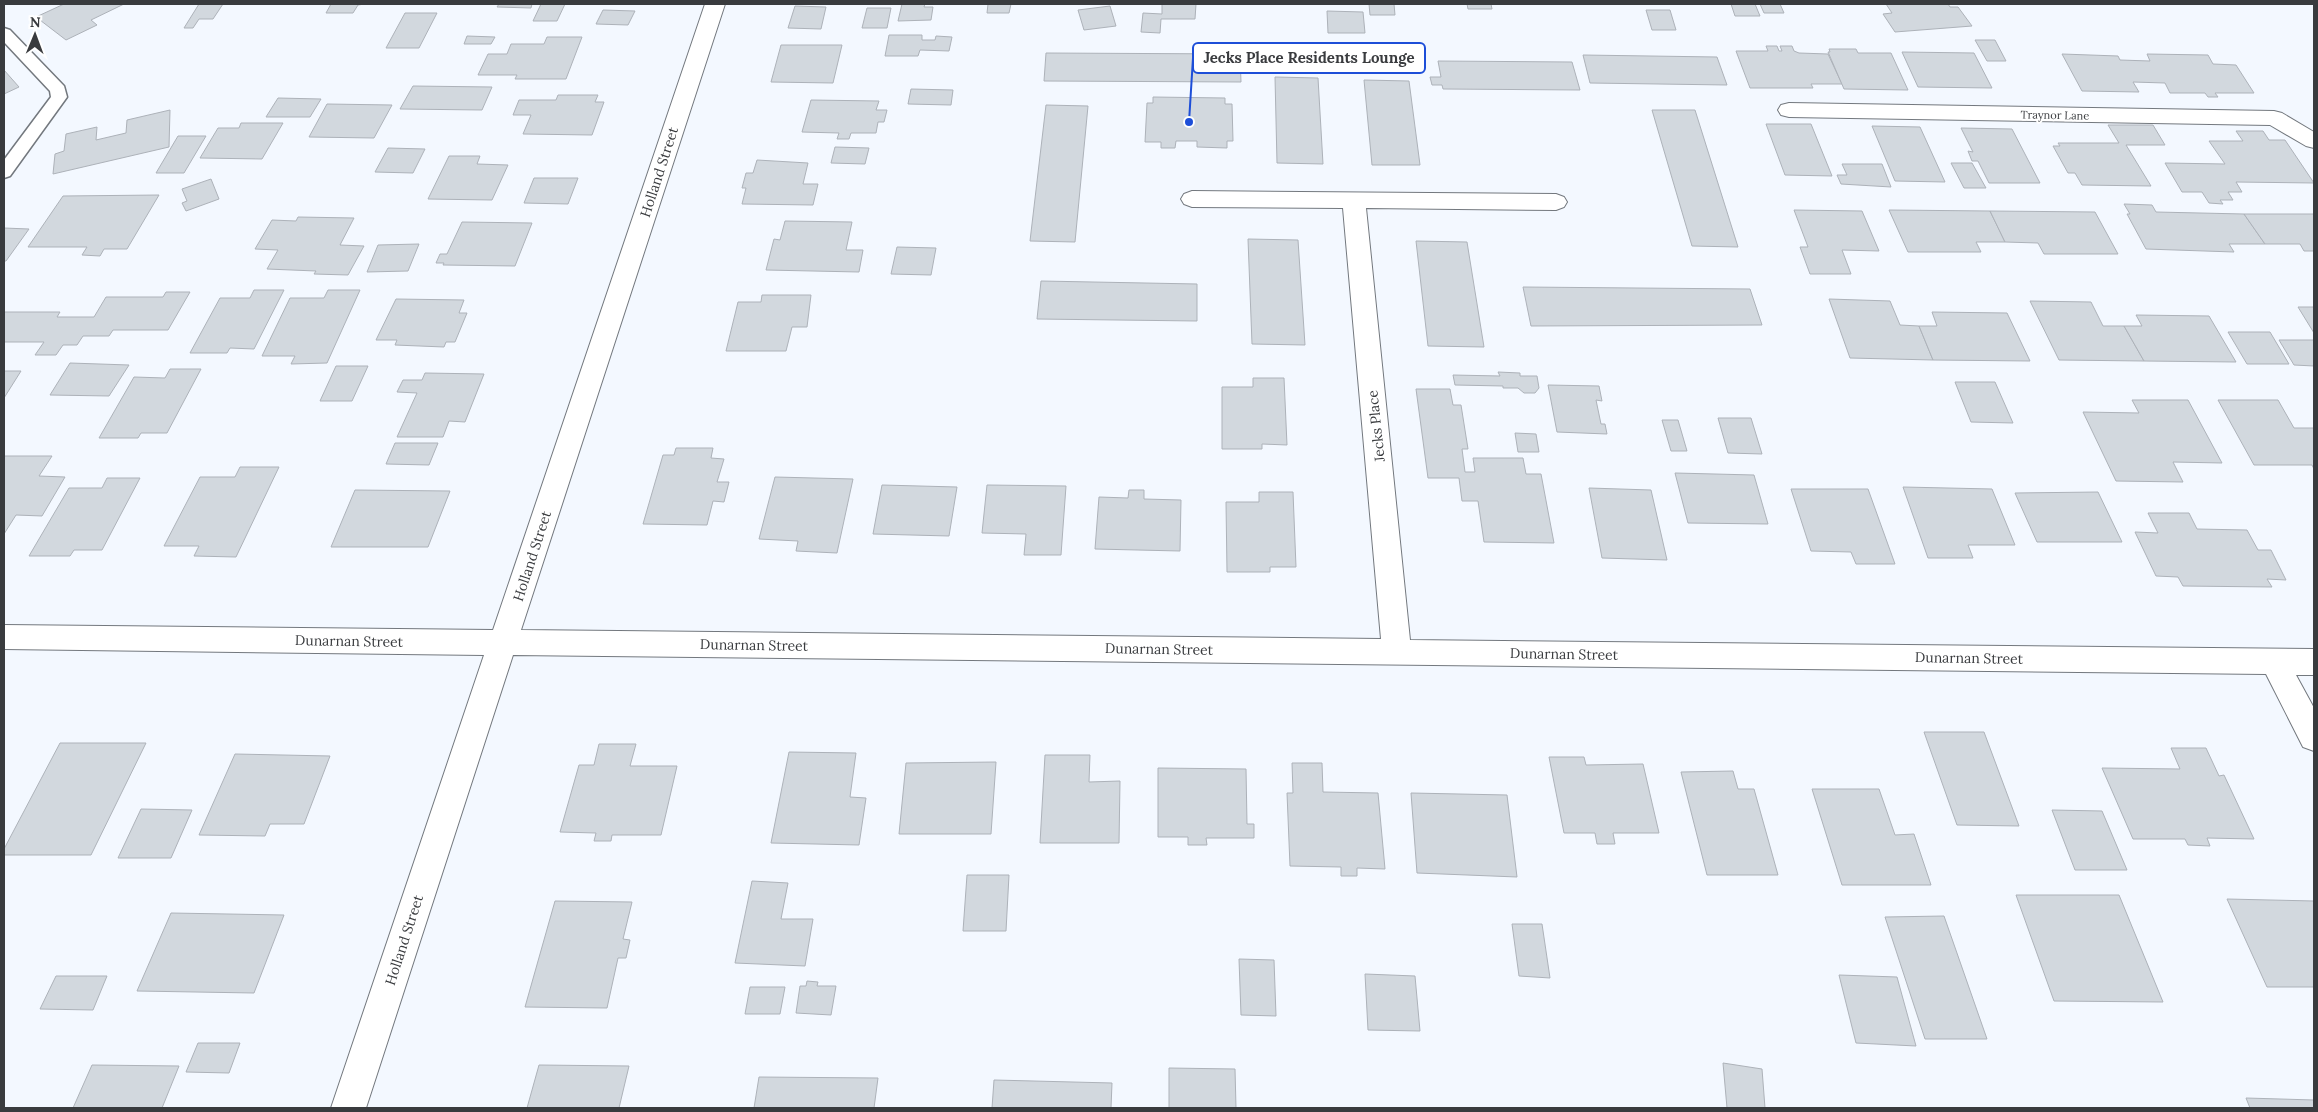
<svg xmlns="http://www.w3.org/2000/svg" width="2318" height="1112" font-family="Lora,serif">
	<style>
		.building { fill: #d2d8de; stroke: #adb2b9 }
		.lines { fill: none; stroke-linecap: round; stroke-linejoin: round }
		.lane-casing { stroke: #73787e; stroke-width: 3 }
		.street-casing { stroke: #73787e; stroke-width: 2 }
		.lane { fill: #fff; fill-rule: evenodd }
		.street { fill: #fff; fill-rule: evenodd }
		.labels { text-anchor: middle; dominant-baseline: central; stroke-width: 4; stroke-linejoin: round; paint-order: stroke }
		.far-street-label { font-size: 11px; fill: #393b3e; stroke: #fff }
		.street-label { font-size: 14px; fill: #393b3e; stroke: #fff }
		.leader { fill: none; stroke: #1d4ed8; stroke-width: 2 }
		.callout-dot { fill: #1d4ed8; stroke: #fff; stroke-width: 2 }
		.callout { fill: #fff; stroke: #1d4ed8; stroke-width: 2 }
		.callout-label { font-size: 15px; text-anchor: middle; font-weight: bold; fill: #393b3e }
	</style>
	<rect width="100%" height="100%" fill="#f3f8ff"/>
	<g class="building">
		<polygon points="64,4 124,4 91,20 97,25 66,40 36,17"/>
		<polygon points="199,4 223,4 213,19 199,19 193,28 184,28"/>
		<polygon points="331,4 365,4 358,5 353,13 326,13"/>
		<polygon points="499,4 532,4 531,8 497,7"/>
		<polygon points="541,4 565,4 557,21 533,21"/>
		<polygon points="902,4 925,4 924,7 933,7 931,20 898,21"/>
		<polygon points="988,4 1011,4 1009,13 987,13"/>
		<polygon points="1162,4 1196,4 1195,19 1161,19 1160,33 1141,32 1143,13 1162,14"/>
		<polygon points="1369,4 1394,4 1395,15 1370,15"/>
		<polygon points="1467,4 1491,4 1492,9 1468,9"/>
		<polygon points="1731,4 1755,4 1760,16 1735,16"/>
		<polygon points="1760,4 1780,4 1784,13 1764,13"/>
		<polygon points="1886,4 1948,4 1950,7 1958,7 1972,26 1895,32 1883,14 1892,13"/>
		<polygon points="795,6 826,7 821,29 788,28"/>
		<polygon points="1110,6 1116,26 1084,30 1078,10"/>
		<polygon points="867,8 891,8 887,28 862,28"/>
		<polygon points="603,10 635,11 628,25 596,24"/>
		<polygon points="1646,10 1670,10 1676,30 1652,30"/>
		<polygon points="1327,11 1363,12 1365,33 1328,33"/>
		<polygon points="405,13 437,13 419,48 386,48"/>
		<polygon points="889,35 922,35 922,40 935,40 936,36 952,37 949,51 920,50 918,56 885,56"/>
		<polygon points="467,36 495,37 491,44 464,44"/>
		<polygon points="547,37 582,37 566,79 515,79 517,75 478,75 488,54 507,54 511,44 544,44"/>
		<polygon points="1975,40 1995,40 2006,61 1987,61"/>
		<polygon points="781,45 842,45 833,83 771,82"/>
		<polygon points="1766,46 1777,46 1779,51 1782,51 1780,46 1792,46 1794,51 1799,53 1828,54 1842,84 1811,84 1813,88 1750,88 1736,51 1768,51"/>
		<polygon points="1829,49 1856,49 1858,53 1891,53 1908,90 1844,89 1828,52 1830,52"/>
		<polygon points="1902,52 1974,53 1992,88 1918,87"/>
		<polygon points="1046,53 1240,54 1241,82 1044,81"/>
		<polygon points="2062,54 2118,56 2120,60 2150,61 2147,54 2208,55 2213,64 2236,65 2254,93 2215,93 2218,97 2208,97 2205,93 2170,93 2165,83 2133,82 2139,92 2082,91"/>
		<polygon points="1583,55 1717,57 1727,85 1590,83"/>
		<polygon points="1438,61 1572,62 1580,90 1443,89 1442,85 1432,85 1430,77 1441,77"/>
		<polygon points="4,70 19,87 4,94"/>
		<polygon points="1275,77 1318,78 1323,164 1277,163"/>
		<polygon points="1364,80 1409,81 1420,165 1372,165"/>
		<polygon points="413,86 492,87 482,110 400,109"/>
		<polygon points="911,89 953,90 951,105 908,104"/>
		<polygon points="558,95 598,95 595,102 604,102 592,135 523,134 531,115 513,115 519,100 556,100"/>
		<polygon points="1153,97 1225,98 1225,104 1232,104 1233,141 1227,141 1227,148 1197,147 1197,141 1176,141 1175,148 1161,148 1161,142 1145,142 1147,103 1153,103"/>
		<polygon points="278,98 321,99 310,117 266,117"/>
		<polygon points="811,100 879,101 876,110 887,110 884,122 878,122 876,133 851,133 849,139 837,139 839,133 802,132"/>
		<polygon points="327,104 392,105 374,138 309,137"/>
		<polygon points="1046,105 1088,106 1075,242 1030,241"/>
		<polygon points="170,110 169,147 53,174 55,154 64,151 66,134 97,127 96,140 126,133 127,120"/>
		<polygon points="1652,110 1695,110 1738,247 1692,246"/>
		<polygon points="241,123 283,123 262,159 200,158 218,128 239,128"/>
		<polygon points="1766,124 1811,124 1832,176 1785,175"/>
		<polygon points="2108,125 2153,125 2165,145 2126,145 2151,186 2082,185 2075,173 2068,173 2053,146 2060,146 2058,143 2119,143"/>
		<polygon points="1872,126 1920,127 1945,182 1895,181"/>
		<polygon points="1961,128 2012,129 2040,183 1989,183 1978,161 1972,161 1968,151 1973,152"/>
		<polygon points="2236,131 2263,131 2269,140 2285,140 2314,183 2236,182 2242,192 2228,192 2233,200 2220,200 2223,204 2209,203 2202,192 2182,192 2165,163 2225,164 2209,141 2243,141"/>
		<polygon points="178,136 206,136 184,173 156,173"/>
		<polygon points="835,147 869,148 865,164 831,163"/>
		<polygon points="388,148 425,149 413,173 375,172"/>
		<polygon points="449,156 480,156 477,164 508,165 492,200 428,199"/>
		<polygon points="757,160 808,163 803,184 818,184 813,205 742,204 746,188 742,188 746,173 753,173"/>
		<polygon points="1951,163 1972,163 1986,188 1964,188"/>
		<polygon points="1842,164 1882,164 1891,187 1841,184 1837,175 1847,175"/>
		<polygon points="534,178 578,178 568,204 524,203"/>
		<polygon points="211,179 219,199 186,211 182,203 187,201 182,189"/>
		<polygon points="159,195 127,249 104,249 100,256 82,255 87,247 28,247 63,196"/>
		<polygon points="2124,204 2152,205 2156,212 2244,214 2265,244 2229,244 2234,252 2146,249 2127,214 2130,214"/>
		<polygon points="1794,210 1862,211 1879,251 1842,250 1851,274 1810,274 1800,247 1808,247"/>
		<polygon points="1889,210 1990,211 2005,242 1976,242 1981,252 1908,252"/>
		<polygon points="1990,211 2095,212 2118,254 2044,254 2038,243 2005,242"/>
		<polygon points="2244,214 2314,214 2314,251 2304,251 2300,244 2265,244"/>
		<polygon points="298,217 354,218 340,245 364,246 348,275 314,274 316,271 267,269 278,250 255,249 272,220 296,221"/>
		<polygon points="785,221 852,222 846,250 863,250 859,272 766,270 774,239 780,240"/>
		<polygon points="462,222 532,223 515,266 443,265 444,263 436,263 440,254 447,254"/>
		<polygon points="4,228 29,229 6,261 4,261"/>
		<polygon points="1248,239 1298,240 1305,345 1252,344"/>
		<polygon points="1416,241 1467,242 1484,347 1428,346"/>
		<polygon points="419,244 408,271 367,272 378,245"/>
		<polygon points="897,247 936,248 931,275 891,274"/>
		<polygon points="1041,281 1197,284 1197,321 1037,319"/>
		<polygon points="1523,287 1750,289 1762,325 1531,326"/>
		<polygon points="254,290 284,290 254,349 230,348 227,353 190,353 220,298 250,298"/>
		<polygon points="328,290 360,290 327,363 291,364 295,356 262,356 290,298 324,298"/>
		<polygon points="166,292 190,292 168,330 113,330 109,336 83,336 77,345 63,345 56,355 35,355 44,342 4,342 4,312 60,312 57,317 94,317 106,297 163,297"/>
		<polygon points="762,295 811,295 807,327 792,327 786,351 726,351 738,302 761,302"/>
		<polygon points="396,299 464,300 459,313 467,313 455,342 446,342 444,347 395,345 397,340 376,340"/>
		<polygon points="1829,299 1890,301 1900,325 1919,326 1933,360 1850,358"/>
		<polygon points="2030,301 2091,302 2103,326 2124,326 2144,361 2059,360"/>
		<polygon points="2298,307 2314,307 2314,333"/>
		<polygon points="1932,312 2007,313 2030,361 1933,360 1919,326 1937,326"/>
		<polygon points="2136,315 2209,316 2236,362 2144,361 2124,326 2142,326"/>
		<polygon points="2228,332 2270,332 2289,364 2247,364"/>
		<polygon points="2279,340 2314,340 2314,366 2294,365"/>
		<polygon points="70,363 129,365 109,396 50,395"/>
		<polygon points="336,366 368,366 352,401 320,401"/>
		<polygon points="170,369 201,369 167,433 141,433 138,438 99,438 134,377 165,378"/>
		<polygon points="4,371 21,371 4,398"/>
		<polygon points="1498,372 1520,373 1520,376 1537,376 1539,388 1535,393 1524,393 1518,388 1503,388 1503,386 1455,385 1453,375 1500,376"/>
		<polygon points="425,373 484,374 465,422 449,421 443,437 397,437 417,393 397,392 403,380 422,380"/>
		<polygon points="1253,378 1284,378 1287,445 1262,444 1262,449 1222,449 1222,387 1253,387"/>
		<polygon points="1955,382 1995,382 2013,423 1971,422"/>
		<polygon points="1548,385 1599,386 1602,401 1596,400 1601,424 1605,424 1607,434 1557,432"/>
		<polygon points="1416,389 1450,389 1453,405 1461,405 1468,449 1462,449 1465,472 1475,472 1473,458 1523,458 1526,474 1541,474 1554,543 1484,542 1478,501 1462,501 1459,478 1428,478"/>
		<polygon points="2132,400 2188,400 2222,463 2173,462 2183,482 2116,481 2083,412 2139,413"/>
		<polygon points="2218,400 2278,400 2294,428 2314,428 2314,469 2312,465 2254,465"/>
		<polygon points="1718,418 1751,418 1762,454 1728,453"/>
		<polygon points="1662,420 1678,420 1687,451 1671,451"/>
		<polygon points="1515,433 1536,434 1539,452 1518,452"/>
		<polygon points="395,443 438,443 429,465 386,464"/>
		<polygon points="676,448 713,448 711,458 724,459 717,482 729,482 724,502 713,501 707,525 643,524 663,455 674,455"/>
		<polygon points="4,456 52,456 39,476 65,477 42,516 16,515 4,534"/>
		<polygon points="240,467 279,467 236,557 194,556 199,546 164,546 200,477 235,477"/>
		<polygon points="1675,473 1754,475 1768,524 1688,523"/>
		<polygon points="775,477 853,479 837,553 796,551 798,541 759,539"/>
		<polygon points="107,478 140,478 102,550 74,550 70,556 29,556 69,488 102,488"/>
		<polygon points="882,485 957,487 949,536 873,534"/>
		<polygon points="987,485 1066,486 1061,555 1024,555 1026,534 982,533"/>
		<polygon points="1903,487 1992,489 2015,545 1968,545 1973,558 1928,558"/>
		<polygon points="1589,488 1651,490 1667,560 1602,558"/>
		<polygon points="1791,489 1868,489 1895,564 1856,564 1851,552 1811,551"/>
		<polygon points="355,490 450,491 428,547 331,547"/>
		<polygon points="1129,490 1144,490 1144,499 1181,500 1180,551 1095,549 1099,497 1128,498"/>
		<polygon points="1259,492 1293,492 1296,567 1270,567 1270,572 1227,572 1226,502 1259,502"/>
		<polygon points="2098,492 2122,542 2037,542 2015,493"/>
		<polygon points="2148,513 2189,513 2197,529 2247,530 2258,550 2271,550 2286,580 2267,579 2272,587 2183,586 2178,577 2156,576 2135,532 2158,533"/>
		<polygon points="1924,732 1984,732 2019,826 1957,825"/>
		<polygon points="60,743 146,743 91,855 4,855 4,849"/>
		<polygon points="599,744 636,744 630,766 677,766 661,835 612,835 611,841 594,841 596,833 560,832 579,765 594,765"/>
		<polygon points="2171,748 2206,748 2219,776 2224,775 2254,839 2207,838 2210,846 2188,845 2185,839 2133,839 2102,768 2180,769"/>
		<polygon points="789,752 856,753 850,797 866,798 859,845 771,843"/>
		<polygon points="235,754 330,756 304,824 270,824 265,836 199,835"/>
		<polygon points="1045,755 1090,755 1089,782 1120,781 1119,843 1040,843"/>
		<polygon points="1549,757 1584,757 1586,765 1643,764 1659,833 1613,833 1615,844 1597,844 1595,833 1564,833"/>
		<polygon points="996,762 991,834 899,834 906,763"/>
		<polygon points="1292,763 1322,763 1323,792 1378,793 1385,869 1357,868 1357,876 1341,876 1341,867 1290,866 1287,793 1293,793"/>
		<polygon points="1158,768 1246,769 1247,824 1254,824 1254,838 1206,838 1207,845 1188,845 1188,837 1158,837"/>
		<polygon points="1733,771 1738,789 1754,789 1778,875 1707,875 1681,772"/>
		<polygon points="1812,789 1879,789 1895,835 1914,834 1931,885 1842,885"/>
		<polygon points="1411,793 1507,795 1517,877 1417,873"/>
		<polygon points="141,809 192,810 171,858 118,858"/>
		<polygon points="2052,810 2102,811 2127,870 2075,870"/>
		<polygon points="967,875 1009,875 1006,931 963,931"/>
		<polygon points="752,881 788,883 781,919 813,919 805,966 735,963"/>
		<polygon points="2016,895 2119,895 2163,1002 2054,1001"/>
		<polygon points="2227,899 2314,901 2314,987 2267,987"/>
		<polygon points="555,901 632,902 623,939 630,940 626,958 618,958 607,1008 525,1007"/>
		<polygon points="171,913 284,915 254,993 137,991"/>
		<polygon points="1944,916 1987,1039 1925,1039 1885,917"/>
		<polygon points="1512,924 1542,924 1550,978 1519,976"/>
		<polygon points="1239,959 1274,960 1276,1016 1241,1015"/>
		<polygon points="1365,974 1415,976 1420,1031 1368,1030"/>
		<polygon points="1839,975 1897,977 1916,1046 1856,1043"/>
		<polygon points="56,976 107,976 93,1010 40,1009"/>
		<polygon points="807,981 818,982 817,986 836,986 831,1015 796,1013 800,986 806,986"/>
		<polygon points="750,987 785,987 780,1014 745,1014"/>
		<polygon points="198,1043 240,1043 229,1073 186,1072"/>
		<polygon points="1723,1063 1762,1069 1765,1108 1727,1108"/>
		<polygon points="92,1065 179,1066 162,1108 73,1108"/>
		<polygon points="539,1065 629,1066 619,1108 527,1108"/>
		<polygon points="1169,1068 1235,1069 1236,1108 1169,1108"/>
		<polygon points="759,1077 878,1078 874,1108 754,1108"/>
		<polygon points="994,1080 1112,1083 1111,1108 992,1108"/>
		<polygon points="2246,1098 2314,1100 2314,1108 2250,1108"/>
	</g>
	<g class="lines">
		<defs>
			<polygon id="lane" points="4,28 10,30 64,86 67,97 10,176 4,178 4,160 51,97 50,91 4,42"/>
			<g id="street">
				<polygon points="705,4 725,4 521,630 1381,639 1343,208 1192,207 1184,204 1181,199 1184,194 1192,191 1556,194 1564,197 1567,202 1564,207 1556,210 1366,208 1410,640 2314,649 2314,675 2296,675 2314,708 2314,751 2303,747 2266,674 513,655 366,1108 331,1108 484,655 4,649 4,625 493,630"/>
				<polygon points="1789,103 2274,111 2282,113 2314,132 2314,148 2306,146 2270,125 1789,117 1781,115 1778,110 1781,105"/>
			</g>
		</defs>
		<use href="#lane" class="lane-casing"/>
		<use href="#street" class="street-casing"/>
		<use href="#lane" class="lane"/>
		<use href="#street" class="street"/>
	</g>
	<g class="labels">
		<g class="far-street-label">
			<text transform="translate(2055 115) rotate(1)">Traynor Lane</text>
		</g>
		<g class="street-label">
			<text transform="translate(659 172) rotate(-72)">Holland Street</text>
			<text transform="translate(1376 426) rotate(-96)">Jecks Place</text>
			<text transform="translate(532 556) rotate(-72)">Holland Street</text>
			<text transform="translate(349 641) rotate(1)">Dunarnan Street</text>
			<text transform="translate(754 645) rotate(1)">Dunarnan Street</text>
			<text transform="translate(1159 649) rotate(1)">Dunarnan Street</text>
			<text transform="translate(1564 654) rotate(1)">Dunarnan Street</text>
			<text transform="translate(1969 658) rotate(1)">Dunarnan Street</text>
			<text transform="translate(404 940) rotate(-72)">Holland Street</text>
		</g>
	</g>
	<path class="leader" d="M1189 122L1193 58"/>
	<circle class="callout-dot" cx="1189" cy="122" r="5"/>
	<rect class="callout" x="1193" y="43" width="232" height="30" rx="5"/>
	<g class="callout-label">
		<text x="1309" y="63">Jecks Place Residents Lounge</text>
	</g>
	<rect width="2318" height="1112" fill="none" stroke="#393b3e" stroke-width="10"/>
	<g transform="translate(35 35) rotate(1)" stroke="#ffffff" stroke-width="4" paint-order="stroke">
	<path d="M0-4L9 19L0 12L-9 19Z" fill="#393b3e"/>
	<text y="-8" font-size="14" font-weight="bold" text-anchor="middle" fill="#393b3e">N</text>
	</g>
</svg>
